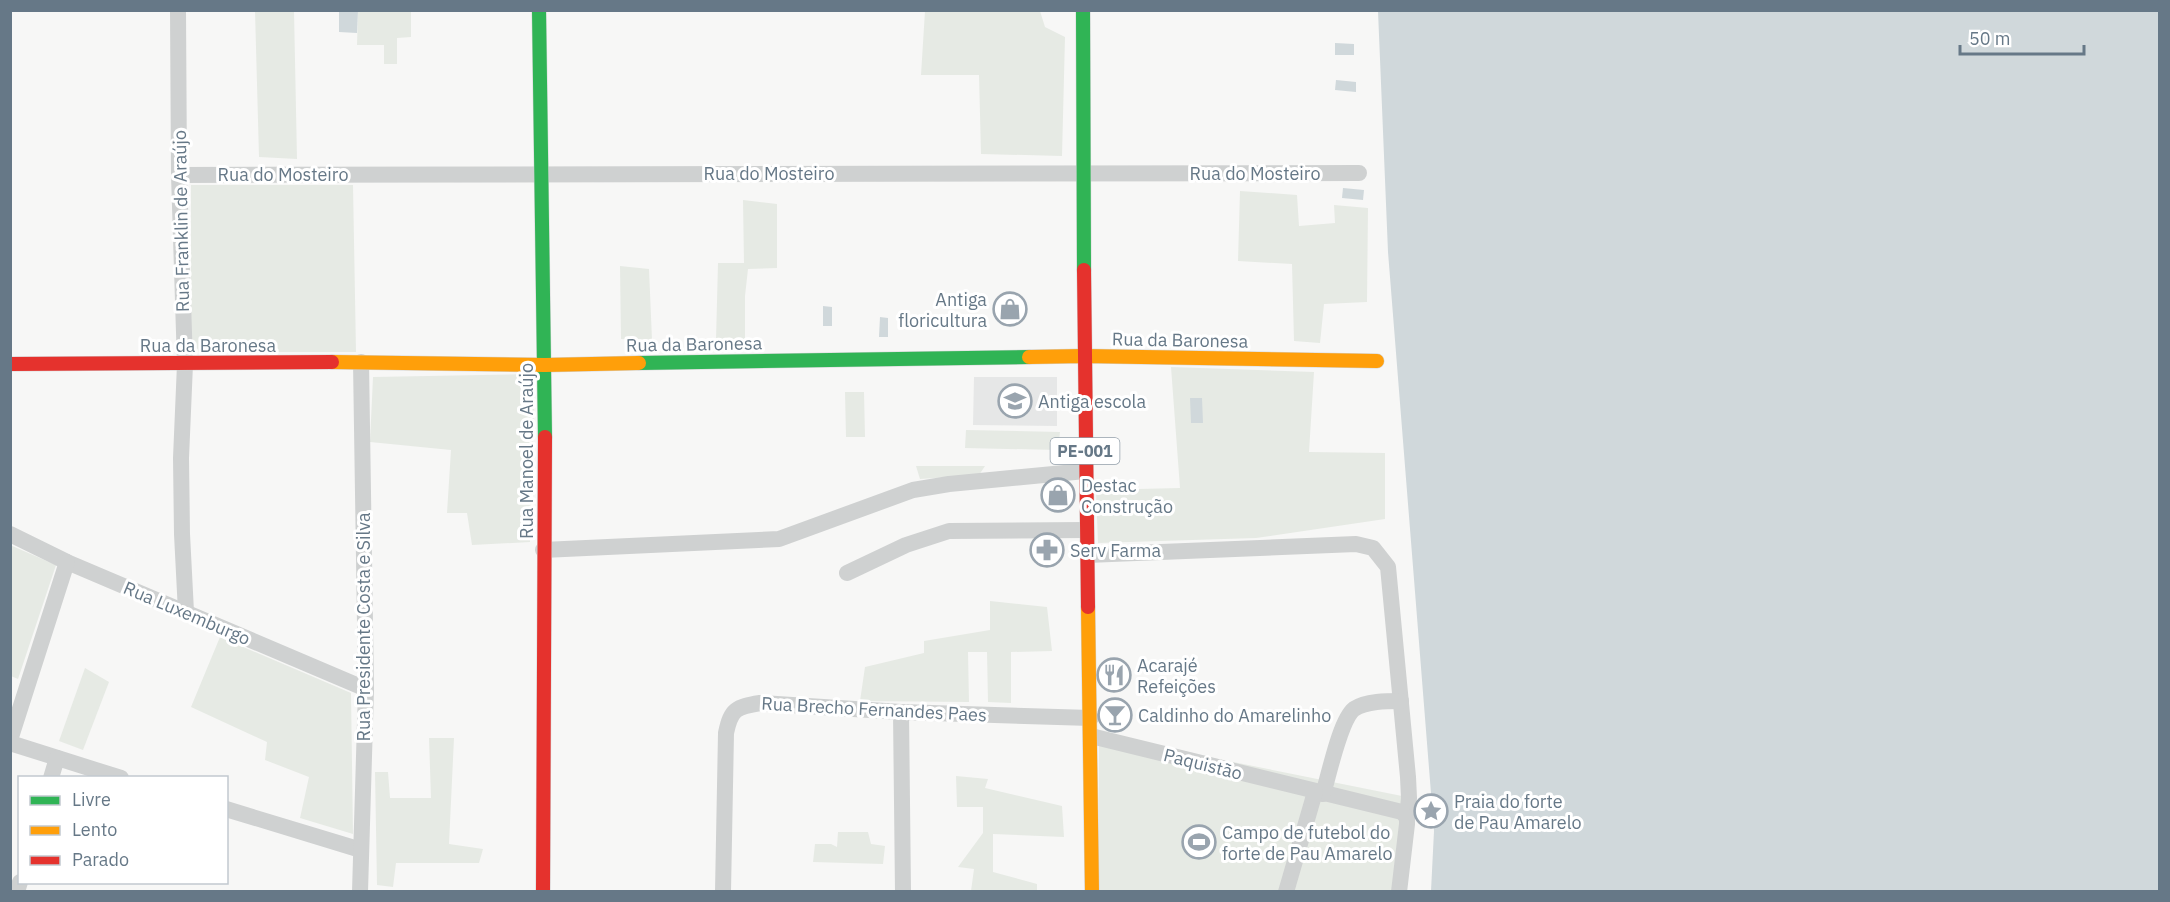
<svg xmlns="http://www.w3.org/2000/svg" width="2170" height="902" font-family="'IBM Plex Sans',sans-serif">
	<style>
		.built { fill: #e6e7e7 }
		.green { fill: #e6eae4 }
		.water { fill: #d0d8db }
		.lines { fill: none; stroke-linecap: round; stroke-linejoin: round }
		.fast-casing { stroke: #d4d5d6; stroke-width: 15 }
		.slow-casing { stroke: #d4d5d6; stroke-width: 15 }
		.jam-casing { stroke: #d4d5d6; stroke-width: 15 }
		.street { stroke: #cfd1d1; stroke-width: 16 }
		.fast { stroke: #30b455; stroke-width: 14 }
		.slow { stroke: #ff9f0a; stroke-width: 14 }
		.jam { stroke: #e5322d; stroke-width: 14 }
		.labels { text-anchor: middle; dominant-baseline: central; stroke-width: 6; stroke-linejoin: round; paint-order: stroke }
		.shield { fill: #fff; stroke: #94a0ab; stroke-width: 1.5 }
		.shield-label { font-size: 16px; font-weight: bold; fill: #667887 }
		.street-label { font-size: 18px; fill: #667887; stroke: #fff }
		.poi-label { font-size: 18px; fill: #667887; stroke: #fff; text-anchor: start }
	</style>
	<rect width="100%" height="100%" fill="#f7f7f6"/>
	<polygon class="built" points="974,377 1057,377 1057,426 973,425"/>
	<g class="green">
		<polygon points="255,11 294,11 297,159 259,157"/>
		<polygon points="358,11 411,11 411,37 397,38 397,64 384,64 384,45 357,45"/>
		<polygon points="925,11 1040,11 1045,27 1065,37 1062,156 981,154 979,75 921,75"/>
		<polygon points="191,185 353,185 356,352 191,352"/>
		<polygon points="1240,191 1297,195 1299,226 1335,223 1334,205 1368,208 1367,302 1324,304 1320,343 1294,341 1292,264 1238,261"/>
		<polygon points="743,200 777,204 777,268 748,269 745,296 745,341 716,340 718,263 744,263"/>
		<polygon points="620,266 649,269 652,340 621,339"/>
		<polygon points="1171,367 1314,372 1309,452 1385,453 1385,519 1256,538 1098,543 1096,490 1180,488"/>
		<polygon points="535,374 530,542 472,545 467,513 447,513 451,450 370,442 373,377"/>
		<polygon points="845,392 864,392 865,437 846,437"/>
		<polygon points="966,430 1060,432 1058,450 965,448"/>
		<polygon points="916,466 985,466 979,475 920,479"/>
		<polygon points="10,545 56,565 18,679 11,676"/>
		<polygon points="990,601 1047,607 1052,651 1011,652 1011,703 988,702 987,652 968,652 969,702 860,701 865,667 924,653 924,641 990,630"/>
		<polygon points="220,637 351,693 353,834 300,818 309,777 265,760 267,742 191,707"/>
		<polygon points="85,668 109,682 83,750 59,741"/>
		<polygon points="1099,735 1402,796 1399,891 1098,892"/>
		<polygon points="429,738 454,738 449,844 483,849 479,863 396,863 393,887 377,885 375,772 388,772 390,798 431,798"/>
		<polygon points="956,776 988,779 985,788 1062,806 1064,837 993,834 993,872 1037,884 1037,891 971,891 974,869 958,867 983,833 983,807 957,807"/>
		<polygon points="838,832 868,832 871,844 885,846 883,864 813,862 815,844 831,844 837,847"/>
	</g>
	<g class="water">
		<polygon points="339,11 358,11 357,33 339,32"/>
		<polygon points="1378,11 2159,11 2159,891 1431,891 1434,831 1388,252"/>
		<polygon points="1335,43 1354,44 1354,55 1335,55"/>
		<polygon points="1336,80 1356,82 1356,92 1335,90"/>
		<polygon points="1343,188 1364,190 1363,200 1342,198"/>
		<polygon points="823,306 832,307 832,326 823,326"/>
		<polygon points="880,317 888,318 888,337 879,337"/>
		<polygon points="1190,398 1202,398 1203,423 1191,423"/>
	</g>
	<g class="lines">
		<defs>
			<g id="fast">
				<polyline points="539,10 545,437"/>
				<polyline points="1083,10 1084,270"/>
				<polyline points="639,363 1029,357"/>
			</g>
			<g id="slow">
				<polyline points="1029,357 1084,356 1377,361"/>
				<polyline points="332,362 545,365 639,363"/>
				<polyline points="1088,607 1092,892"/>
			</g>
			<g id="jam">
				<polyline points="1084,270 1088,607"/>
				<polyline points="10,364 332,362"/>
				<polyline points="543,892 545,437"/>
			</g>
		</defs>
		<use href="#fast" class="fast-casing"/>
		<use href="#slow" class="slow-casing"/>
		<use href="#jam" class="jam-casing"/>
		<g class="street">
			<polyline points="178,10 179,175 185,364 181,458 182,534 186,612"/>
			<polyline points="179,175 1359,173"/>
			<polyline points="10,534 67,562 366,689"/>
			<polyline points="543,550 779,539 913,490 949,484 1085,471"/>
			<polyline points="1087,555 1356,544 1373,548 1388,567 1408,777 1409,798 1407,818"/>
			<polyline points="847,573 906,545 949,531 1086,530"/>
			<polyline points="901,712 903,892"/>
			<polyline points="1091,736 1402,812 1407,818 1407,824 1399,892"/>
			<polyline points="10,740 67,562"/>
			<polyline points="10,743 121,778"/>
			<polyline points="51,778 57,758"/>
			<path d="M1323 794C1329 775 1340 720 1354 709 1366 701 1387 701 1401 701"/>
			<polyline points="226,809 361,850"/>
			<polyline points="17,892 20,882"/>
			<polyline points="360,892 366,689 361,362"/>
			<path d="M723 892 726 733C731 709 736 707 760 703L901 712 1091 718"/>
			<polyline points="1286,892 1315,792"/>
		</g>
		<use href="#fast" class="fast"/>
		<use href="#slow" class="slow"/>
		<use href="#jam" class="jam"/>
	</g>
	<defs>
		<symbol id="shop-ring" viewBox="-11 -11 22 22"><circle r="9.5" fill="#fff" stroke="#99a4ae" stroke-width="1.5"/><path d="M-5-2.5h2.3a2.7 3.5 0 0 1 5.4 0H5L5.5 6h-11ZM-1.5-2.5h3a1.5 2.3 0 0 0-3 0Z" fill="#99a4ae"/></symbol>
		<symbol id="school-ring" viewBox="-11 -11 22 22"><circle r="9.5" fill="#fff" stroke="#99a4ae" stroke-width="1.5"/><path d="M0-5L7-2L0 1L-7-2ZM-4 1L0 2.5L4 1V4Q0 6-4 4Z" fill="#99a4ae"/></symbol>
		<symbol id="pharmacy-ring" viewBox="-11 -11 22 22"><circle r="9.5" fill="#fff" stroke="#99a4ae" stroke-width="1.5"/><path d="M-2-6h4v4h4v4h-4v4h-4v-4h-4v-4h4Z" fill="#99a4ae"/></symbol>
		<symbol id="restaurant-ring" viewBox="-11 -11 22 22"><circle r="9.5" fill="#fff" stroke="#99a4ae" stroke-width="1.5"/><path d="M-5-6h1v4h1v-4h1v4h1v-4h1v5L-1.5 .5V6h-2V.5L-5-1ZM5-6V6H3V1.5H1.5Q1.5-4 5-6Z" fill="#99a4ae"/></symbol>
		<symbol id="bar-ring" viewBox="-11 -11 22 22"><circle r="9.5" fill="#fff" stroke="#99a4ae" stroke-width="1.5"/><path d="M-6-5H6L.8 .8V4.5H3.5V6h-7V4.5H-.8V.8Z" fill="#99a4ae"/></symbol>
		<symbol id="sight-ring" viewBox="-11 -11 22 22"><circle r="9.5" fill="#fff" stroke="#99a4ae" stroke-width="1.5"/><path d="M0-6L1.8-2.2L6-1.7L2.9 1.2L3.7 5.4L0 3.3L-3.7 5.4L-2.9 1.2L-6-1.7L-1.8-2.2Z" fill="#99a4ae"/></symbol>
		<symbol id="stadium-ring" viewBox="-11 -11 22 22"><circle r="9.5" fill="#fff" stroke="#99a4ae" stroke-width="1.5"/><path d="M0-5a6.5 5 0 1 0 0 10a6.5 5 0 1 0 0-10ZM-3.5-1.8h7v3.6h-7Z" fill="#99a4ae"/></symbol>
	</defs>
	<g fill-rule="evenodd">
		<use href="#shop-ring" x="991" y="290" width="38" height="38"/>
		<use href="#school-ring" x="996" y="382" width="38" height="38"/>
		<use href="#shop-ring" x="1039" y="476" width="38" height="38"/>
		<use href="#pharmacy-ring" x="1028" y="531" width="38" height="38"/>
		<use href="#restaurant-ring" x="1095" y="656" width="38" height="38"/>
		<use href="#bar-ring" x="1096" y="696" width="38" height="38"/>
		<use href="#sight-ring" x="1412" y="792" width="38" height="38"/>
		<use href="#stadium-ring" x="1180" y="823" width="38" height="38"/>
	</g>
	<g class="labels">
		<rect class="shield" x="1050.5" y="438" width="69" height="26" rx="4.5"/>
		<g class="shield-label">
			<text x="1085" y="451">PE-001</text>
		</g>
		<g class="street-label">
			<text x="769" y="173">Rua do Mosteiro</text>
			<text x="1255" y="173">Rua do Mosteiro</text>
			<text x="283" y="174">Rua do Mosteiro</text>
			<text transform="translate(181 221) rotate(-91)">Rua Franklin de Araújo</text>
			<text transform="translate(1180 340) rotate(1)">Rua da Baronesa</text>
			<text transform="translate(694 344) rotate(-1)">Rua da Baronesa</text>
			<text x="208" y="345">Rua da Baronesa</text>
			<text transform="translate(526 451) rotate(-90)">Rua Manoel de Araújo</text>
			<text transform="translate(187 613) rotate(23)">Rua Luxemburgo</text>
			<text transform="translate(363 627) rotate(-90)">Rua Presidente Costa e Silva</text>
			<text transform="translate(874 709) rotate(3)">Rua Brecho Fernandes Paes</text>
			<text transform="translate(1203 764) rotate(14)">Paquistão</text>
		</g>
		<g class="poi-label">
			<text x="987" y="299" text-anchor="end">Antiga<tspan x="987" dy="21">floricultura</tspan></text>
			<text x="1038" y="401">Antiga escola</text>
			<text x="1081" y="485">Destac<tspan x="1081" dy="21">Construção</tspan></text>
			<text x="1070" y="550">Serv Farma</text>
			<text x="1137" y="665">Acarajé<tspan x="1137" dy="21">Refeições</tspan></text>
			<text x="1138" y="715">Caldinho do Amarelinho</text>
			<text x="1454" y="801">Praia do forte<tspan x="1454" dy="21">de Pau Amarelo</tspan></text>
			<text x="1222" y="832">Campo de futebol do<tspan x="1222" dy="21">forte de Pau Amarelo</tspan></text>
		</g>
	</g>
	<rect width="2170" height="902" fill="none" stroke="#667887" stroke-width="24"/>
	<rect x="18" y="776" width="210" height="108" fill="#ffffff" stroke="#c2c9cf" stroke-width="1.5"/>
	<rect x="30" y="796" width="30" height="9" fill="#30b455" stroke="#c2c9cf" stroke-width="1.5"/>
	<text x="72" y="806" font-size="18" fill="#667887">Livre</text>
	<rect x="30" y="826" width="30" height="9" fill="#ff9f0a" stroke="#c2c9cf" stroke-width="1.5"/>
	<text x="72" y="836" font-size="18" fill="#667887">Lento</text>
	<rect x="30" y="856" width="30" height="9" fill="#e5322d" stroke="#c2c9cf" stroke-width="1.5"/>
	<text x="72" y="866" font-size="18" fill="#667887">Parado</text>
	<path d="M1960 45v9h124v-9" fill="none" stroke="#667887" stroke-width="3"/>
	<text x="1969" y="45" font-size="18" fill="#667887" stroke="#ffffff" stroke-width="4.5" paint-order="stroke">50 m</text>
</svg>
